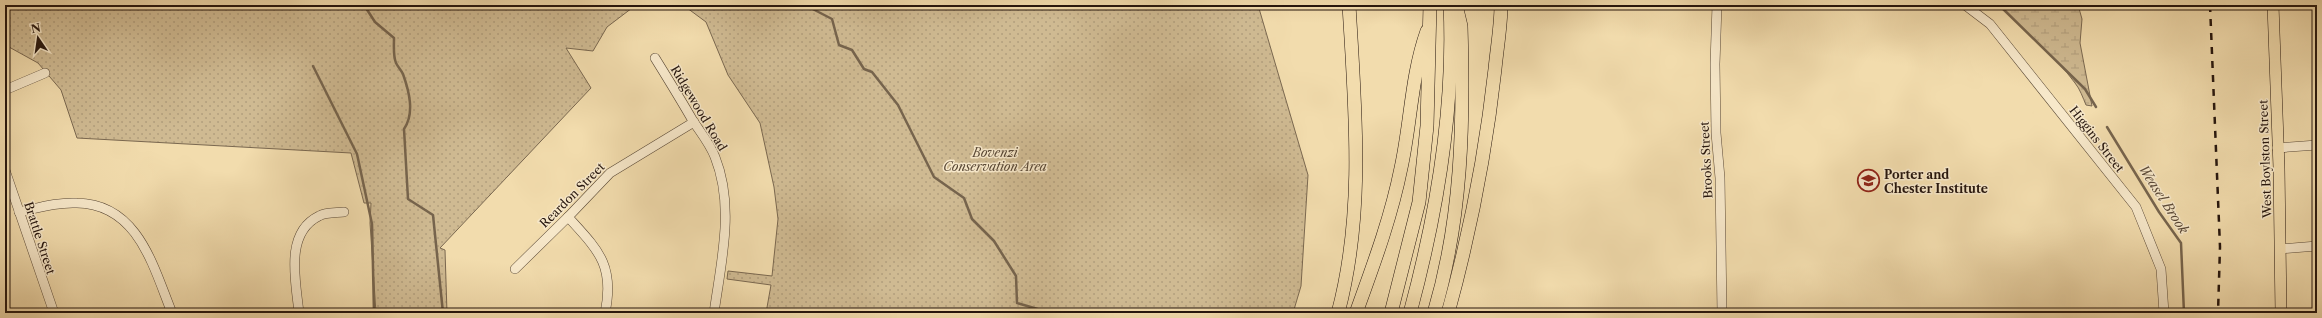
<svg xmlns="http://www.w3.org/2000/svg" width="2322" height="318" font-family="'Libre Caslon Text',serif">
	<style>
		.wetland { fill: url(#wetland-marsh); stroke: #7a6850 }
		.park { fill: url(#park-dots); stroke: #7a6850 }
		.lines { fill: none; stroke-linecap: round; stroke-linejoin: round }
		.stream { stroke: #76644d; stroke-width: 2.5 }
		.minor-casing { stroke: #584735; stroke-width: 10 }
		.major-casing { stroke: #25150d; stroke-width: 12 }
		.highway-casing { stroke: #25150d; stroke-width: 14 }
		.minor { stroke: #f7e8ca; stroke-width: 9 }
		.major { stroke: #f2dcad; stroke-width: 11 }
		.highway { stroke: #f2dcad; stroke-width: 13 }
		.rail { stroke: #25150d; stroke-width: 2.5; stroke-dasharray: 7 7; stroke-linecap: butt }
		.labels { text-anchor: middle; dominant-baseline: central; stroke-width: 3; stroke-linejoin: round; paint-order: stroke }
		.street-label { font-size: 12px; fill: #25150d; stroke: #f7e8ca }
		.park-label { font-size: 12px; font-style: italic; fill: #584735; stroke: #f7e8ca }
		.poi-label { font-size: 12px; font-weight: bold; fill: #25150d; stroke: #f7e8ca; text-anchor: start }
		.water-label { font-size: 13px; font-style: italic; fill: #5b4937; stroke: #f7e8ca }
	</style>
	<defs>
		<pattern id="wetland-marsh" width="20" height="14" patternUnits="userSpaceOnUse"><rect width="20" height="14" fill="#cfba92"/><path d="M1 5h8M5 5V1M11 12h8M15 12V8" fill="none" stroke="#b29f7d"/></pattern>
		<pattern id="park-dots" width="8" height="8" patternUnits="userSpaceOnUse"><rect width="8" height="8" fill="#cfba92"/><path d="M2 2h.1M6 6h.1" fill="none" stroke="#b29f7d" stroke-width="1.8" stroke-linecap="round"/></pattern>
	</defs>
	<rect width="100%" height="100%" fill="#f2dcad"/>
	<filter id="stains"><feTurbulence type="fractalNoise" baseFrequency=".005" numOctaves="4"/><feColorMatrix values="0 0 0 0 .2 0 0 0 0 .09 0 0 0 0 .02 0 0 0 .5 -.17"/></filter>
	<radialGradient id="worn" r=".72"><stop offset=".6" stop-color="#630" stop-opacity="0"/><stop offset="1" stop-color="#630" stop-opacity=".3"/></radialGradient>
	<path class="wetland" d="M2000 5H2078L2082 19 2080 43 2092 106 2086 105C2083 98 2080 89 2075 83 2054 54 2024 32 2000 5Z"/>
	<g class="park">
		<polygon points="5,5 636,5 607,27 593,51 566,48 591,88 440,248 445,250 447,313 376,313 370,223 371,203 364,203 351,153 77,138 61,90 38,63 9,47 5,25"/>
		<polygon points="683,5 1258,5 1308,175 1301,286 1293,313 766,313 771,285 727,279 728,271 772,276 778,219 774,187 760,123 728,75 706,22"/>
	</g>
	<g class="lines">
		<g class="stream">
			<path d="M364 5 375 22 394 38C394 46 393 56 396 63 398 67 401 70 403 74 409 91 415 113 404 129L408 199 433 215 443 313"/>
			<polyline points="805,5 832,19 839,45 852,50 864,69 872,72 898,105 934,177 964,198 972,219 994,241 1016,276 1017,303 1041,310 1044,313"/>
			<polyline points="1999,5 2085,89 2096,107"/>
			<polyline points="313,66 357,154 372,224 374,313"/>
			<polyline points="2107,127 2159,212 2181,243 2184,313"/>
		</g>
		<defs>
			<g id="minor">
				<polyline points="1717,5 1715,64 1716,133 1720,178 1722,313"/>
				<polyline points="1965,5 1990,24 2136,207 2161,269 2164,313"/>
				<path d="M655 58C668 79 681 100 693 121 701 133 710 144 715 157 735 207 721 262 714 313"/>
				<polyline points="5,90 45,73"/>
				<polyline points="2277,148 2317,145"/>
				<polyline points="5,170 54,313"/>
				<path d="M19 212C38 208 57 202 77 203 138 204 153 266 172 313"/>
				<path d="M568 217C598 250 615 265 605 313"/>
				<polyline points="2280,249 2317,246"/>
				<polyline points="515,269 568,217 610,173 694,122"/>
				<path d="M299 313C296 282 284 233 319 216 326 212 336 213 344 212"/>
			</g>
			<polyline id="major" points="2273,5 2279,168 2281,313"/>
			<g id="highway">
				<path d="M1338 313C1365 212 1355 108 1349 5"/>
				<path d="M1356 313C1373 266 1391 218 1401 168 1411 123 1411 76 1427 31"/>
				<polyline points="1391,313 1419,202 1427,126 1430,5"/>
				<path d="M1410 313C1437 213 1455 109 1450 5"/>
				<path d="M1434 313C1462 219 1464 123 1461 26L1456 5"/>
				<path d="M1448 313C1470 233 1486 151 1495 69 1497 48 1501 26 1501 5"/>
			</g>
		</defs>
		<use href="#minor" class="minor-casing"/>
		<use href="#major" class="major-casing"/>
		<use href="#highway" class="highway-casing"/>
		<use href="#minor" class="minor"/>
		<use href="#major" class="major"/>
		<use href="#highway" class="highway"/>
		<polyline class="rail" points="2210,5 2220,247 2218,313"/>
	</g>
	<defs>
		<symbol id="university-ring" viewBox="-11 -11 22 22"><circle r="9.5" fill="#f7e8ca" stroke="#8f2418" stroke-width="1.5"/><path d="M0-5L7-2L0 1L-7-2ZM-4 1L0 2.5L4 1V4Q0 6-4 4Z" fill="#8f2418"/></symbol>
	</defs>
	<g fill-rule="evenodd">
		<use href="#university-ring" x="1856" y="168" width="25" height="25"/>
	</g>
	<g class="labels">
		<g class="street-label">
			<text transform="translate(699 108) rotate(59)">Ridgewood Road</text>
			<text transform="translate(2097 139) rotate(52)">Higgins Street</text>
			<text transform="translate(2265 159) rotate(-92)">West Boylston Street</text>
			<text transform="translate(1706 160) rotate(-93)">Brooks Street</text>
			<text transform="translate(572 195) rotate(-45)">Reardon Street</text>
			<text transform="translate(40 238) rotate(72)">Brattle Street</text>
		</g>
		<g class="park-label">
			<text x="995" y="152">Bovenzi<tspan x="995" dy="14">Conservation Area</tspan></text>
		</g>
		<g class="poi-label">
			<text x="1884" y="174">Porter and<tspan x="1884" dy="14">Chester Institute</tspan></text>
		</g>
		<g class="water-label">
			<text transform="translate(2164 199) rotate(57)">Weasel Brook</text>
		</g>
	</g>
	<rect width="2322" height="318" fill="none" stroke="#f2dcad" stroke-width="20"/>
	<rect x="6" y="6" width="2310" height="306" fill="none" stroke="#25150d" stroke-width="2"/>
	<rect x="10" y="10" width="2302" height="298" fill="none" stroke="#25150d"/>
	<g transform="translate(38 38) rotate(347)" stroke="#f7e8ca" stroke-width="3" paint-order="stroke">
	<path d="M0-3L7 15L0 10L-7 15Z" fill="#25150d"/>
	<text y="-6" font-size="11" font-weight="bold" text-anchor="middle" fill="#25150d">N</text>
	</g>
	<rect width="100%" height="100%" filter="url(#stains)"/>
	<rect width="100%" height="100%" fill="url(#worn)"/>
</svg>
